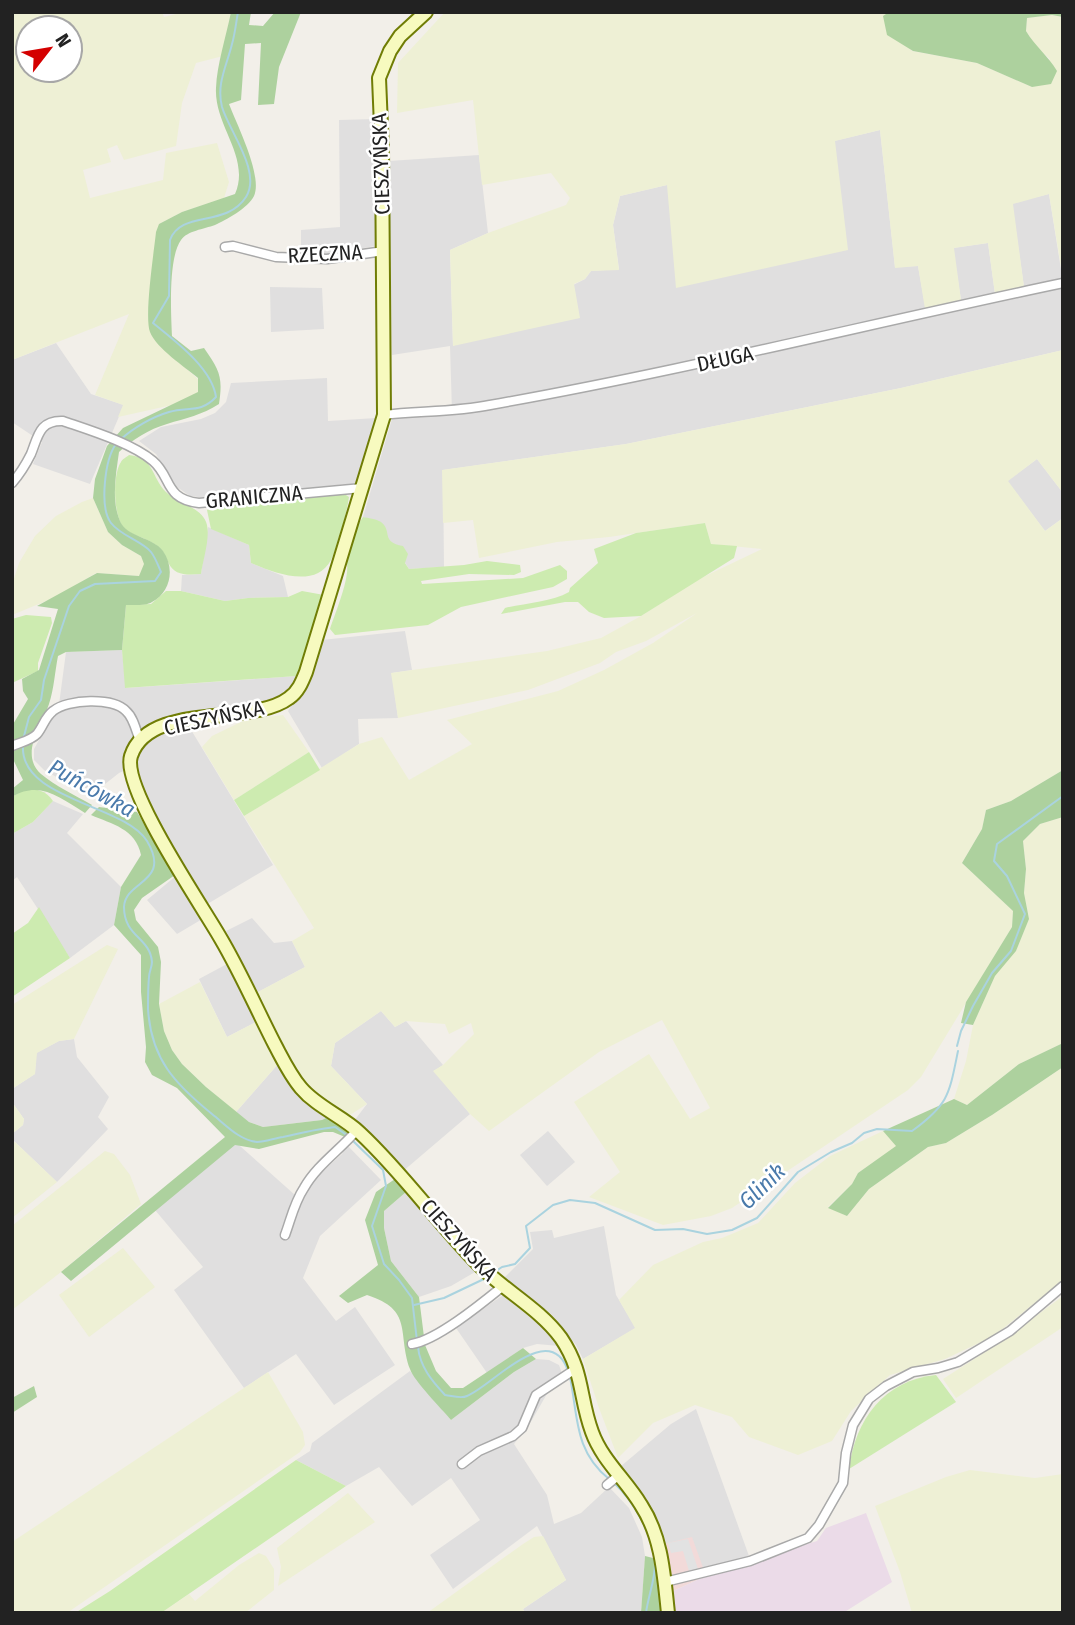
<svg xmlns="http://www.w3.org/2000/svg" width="1075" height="1625" font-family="'Fira Sans Condensed',sans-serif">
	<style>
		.residential { fill: #e0dfdf }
		.commercial { fill: #f2dad9 }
		.industrial { fill: #ebdbe8 }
		.farmland { fill: #eef0d5; fill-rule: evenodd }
		.grass { fill: #cdebb0 }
		.forest { fill: #add19e }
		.parking { fill: #e2e2e2 }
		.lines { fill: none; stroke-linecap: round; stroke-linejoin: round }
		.stream { stroke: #aad3df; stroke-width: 2 }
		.street-casing { stroke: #a9a9a9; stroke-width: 11 }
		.secondary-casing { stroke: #707d05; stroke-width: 16 }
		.street { stroke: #fff; stroke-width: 8 }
		.secondary { stroke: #f7fabf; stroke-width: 12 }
		.labels { text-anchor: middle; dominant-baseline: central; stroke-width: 5; stroke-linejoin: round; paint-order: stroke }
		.street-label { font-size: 21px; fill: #222; stroke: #fff }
		.water-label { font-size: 23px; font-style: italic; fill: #4a7aab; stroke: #fff }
	</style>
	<rect width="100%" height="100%" fill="#f2efe9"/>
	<g class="residential">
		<polygon points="376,119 380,245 321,256 301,255 301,230 340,227 339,120"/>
		<polygon points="880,130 895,267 918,266 927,316 1025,294 1012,203 1049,194 1063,282 1063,350 901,388 626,444 443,470 444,567 409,569 394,545 387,539 386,528 363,517 392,419 452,412 450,346 392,355 389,161 479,155 488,233 450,250 453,346 585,279 591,271 619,269 613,225 620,196 667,185 847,250 834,141"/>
		<polygon points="988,243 995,294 961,300 953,248"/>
		<polygon points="270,287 322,288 324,329 271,332"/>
		<polygon points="56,343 91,394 124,405 90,484 33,464 42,442 12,422 12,360"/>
		<polygon points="327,378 328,421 376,418 357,483 206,498 190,496 177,487 156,454 139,441 161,427 201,419 215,413 226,402 231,383"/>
		<polygon points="1037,459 1063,493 1063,518 1045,531 1007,481"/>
		<polygon points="208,527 249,545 251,563 283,576 288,597 248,598 225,601 181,591 182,575 201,574"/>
		<polygon points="405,631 412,670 392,673 398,718 358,719 359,744 322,768 288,711 307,682 322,640"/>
		<polygon points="122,650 126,688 297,676 291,689 270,702 182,715 273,865 199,909 204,918 177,934 147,900 183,870 130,768 119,773 90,796 44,770 34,760 34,749 49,722 58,712 66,652"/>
		<polygon points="53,801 83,814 67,833 121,887 114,925 70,958 17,877 12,881 12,834 33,822"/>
		<polygon points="252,918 274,943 292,941 305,967 247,998 258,1021 227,1037 199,979 240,957 226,931"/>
		<polygon points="381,1011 395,1027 406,1021 443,1065 434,1071 470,1114 402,1172 354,1121 367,1104 331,1066 335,1043"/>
		<polygon points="74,1039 77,1057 109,1097 98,1117 108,1129 57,1182 12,1139 12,1134 23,1125 24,1119 12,1102 12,1089 35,1074 36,1053 59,1041"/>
		<polygon points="279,1063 311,1106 326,1118 322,1120 263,1127 249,1122 236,1112"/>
		<polygon points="548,1131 575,1162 547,1186 520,1155"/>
		<polygon points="231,1138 295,1195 301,1196 313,1180 342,1154 347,1145 381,1180 320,1236 303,1278 336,1321 355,1307 395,1365 334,1405 296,1354 244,1388 174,1290 203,1267 155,1210"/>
		<polygon points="406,1192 475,1272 451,1286 419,1297 391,1261 384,1228 384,1211"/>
		<polygon points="604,1226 616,1295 636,1328 583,1359 576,1345 551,1314 502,1280 533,1249 530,1232 552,1230 554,1238"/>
		<polygon points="503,1295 538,1324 559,1346 537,1344 523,1348 487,1373 456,1328"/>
		<polygon points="536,1359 549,1360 559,1365 564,1379 548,1392 532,1420 514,1444 547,1495 554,1524 581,1513 609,1487 629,1508 642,1537 645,1556 641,1613 525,1613 523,1609 566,1580 537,1526 453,1589 430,1555 480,1520 451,1478 412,1506 379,1467 346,1486 296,1460 310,1451 312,1443 410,1371 451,1420 514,1372"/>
		<polygon points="696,1409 749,1556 704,1570 664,1544 658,1526 640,1490 620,1467 671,1424"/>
	</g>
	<polygon class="commercial" points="692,1537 706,1576 671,1592 664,1544"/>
	<polygon class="industrial" points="866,1513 892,1582 843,1613 672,1613 671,1592 706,1576 817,1541 826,1528"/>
	<g class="farmland">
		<path d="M12 12H162L164 17 184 12H231L223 56 196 63 182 103 176 146 124 160 117 145 107 149 111 162 83 170 90 198 163 180 166 153 217 143 229 182 224 198 182 212 159 224 157 343 198 379 199 392 192 397 172 405 118 417 123 405 95 395 129 314 12 360ZM28 28H70V70H28Z"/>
		<polygon points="445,12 889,12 883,17 912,51 977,63 1032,87 1050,59 1037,48 1026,31 1027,18 1052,15 1063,17 1063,279 1049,194 1013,204 1024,287 995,294 988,243 954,248 961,300 925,309 918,266 895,268 880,130 835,141 848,250 676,288 667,185 620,196 613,225 619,270 591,271 585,279 574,284 580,318 453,346 450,250 488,233 566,205 570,198 551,173 482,185 473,100 397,113 398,63"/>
		<polygon points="1063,350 1063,493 1037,459 1008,481 1045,531 1063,518 1063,770 1011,801 986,810 982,829 962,863 1013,911 1012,927 921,1077 908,1090 732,1208 711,1216 663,1225 589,1197 620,1172 574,1102 649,1054 690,1119 710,1108 662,1020 599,1052 489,1131 470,1114 433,1071 443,1065 474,1034 471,1023 449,1034 445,1024 406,1021 395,1027 381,1011 335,1043 331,1066 367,1104 347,1117 302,1086 254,994 305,967 292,941 314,928 244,816 359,744 382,737 409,780 472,744 447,720 558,691 604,670 653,643 697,613 646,641 616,652 600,663 528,690 398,718 391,673 547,651 601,638 641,616 699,579 762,549 711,544 705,523 609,537 557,542 479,558 473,520 443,523 442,470 626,444 901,388"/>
		<polygon points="93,498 108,532 122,545 141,556 145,564 139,576 96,573 56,597 12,615 12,585 19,563 35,536 56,516 82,502"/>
		<polygon points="283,715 309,752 234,800 202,747 212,736 245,720"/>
		<polygon points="1063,817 1063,1043 1019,1064 967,1105 954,1099 966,1061 973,1025 995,976 1016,951 1029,919 1024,893 1026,869 1023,841 1040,824"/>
		<polygon points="107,945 118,949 74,1039 59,1041 37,1053 35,1074 12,1089 12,1005"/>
		<polygon points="200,982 227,1037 258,1021 279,1063 236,1112 206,1087 182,1064 172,1050 164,1031 159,1004"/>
		<polygon points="1063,1067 1063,1280 994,1336 945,1359 890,1375 851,1411 832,1441 798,1455 749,1437 732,1417 695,1405 653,1423 618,1458 599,1408 583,1359 635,1328 619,1300 653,1265 703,1242 722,1238 758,1223 795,1183 830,1156 883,1131 897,1146 858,1173 852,1184 828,1207 847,1216 869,1189 928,1147 946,1143 992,1115"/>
		<polygon points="12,1102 24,1119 23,1125 12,1134"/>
		<polygon points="15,1142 57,1182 12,1218 12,1144"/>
		<polygon points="105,1151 114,1154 130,1175 141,1204 61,1272 12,1310 12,1226"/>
		<polygon points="123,1248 155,1287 89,1337 59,1295"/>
		<polygon points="1063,1296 1063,1327 956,1398 943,1379 999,1343"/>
		<polygon points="268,1372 303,1432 305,1445 300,1452 67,1613 12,1613 12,1542"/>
		<polygon points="970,1470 1035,1478 1063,1474 1063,1613 912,1613 900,1572 875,1506 946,1477"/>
		<polygon points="348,1493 375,1522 278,1586 281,1567 277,1548"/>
		<polygon points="543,1536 566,1580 523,1609 525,1613 427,1613 523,1544 534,1537"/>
		<polygon points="259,1553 266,1556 274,1569 274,1590 245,1613 161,1613 189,1594 195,1601 239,1565"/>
	</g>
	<g class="grass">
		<path d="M129 455C155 458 151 477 166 492 179 505 203 507 207 525 210 539 203 560 201 574 187 575 174 576 168 562 166 557 164 552 160 548 150 539 137 537 126 530 113 520 112 475 121 462 122 459 127 457 129 455Z"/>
		<path d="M343 493 349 497C347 511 343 525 338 539 336 546 334 554 331 560 315 590 273 572 251 563L249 545 211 529 207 510 227 502Z"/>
		<path d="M363 517C368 518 376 519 381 522 393 531 380 542 403 546L408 554 405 563 409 569 464 565 487 561 520 565 521 572 514 575 469 574 421 581 422 584 523 578 560 565 567 571V579L553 587 461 607 428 625 335 635 330 629C335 613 352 574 346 560L357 526Z"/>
		<path d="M705 523 711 544 737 546 734 558 641 616 604 618 589 612 578 602H565L501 614 505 608C525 603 552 602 569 592L570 588 598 563 594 549 636 533Z"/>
		<polygon points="166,591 181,591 225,601 248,598 288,597 302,591 324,595 297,676 125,688 122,650 126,605 151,604"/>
		<polygon points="26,615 51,617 52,623 38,663 38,671 12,683 12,619"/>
		<polygon points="309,752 320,770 244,816 234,800"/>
		<path d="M25 789C38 789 45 790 53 801L33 822 12 834V797Z"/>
		<polygon points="39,907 70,958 12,997 12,934 28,923"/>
		<path d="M936 1375 956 1402 849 1469C855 1420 884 1380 936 1375Z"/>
		<polygon points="296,1460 346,1486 161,1613 75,1613 110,1591"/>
	</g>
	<g class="forest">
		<path d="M231 12H251L249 25 263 26 275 12H301L279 67 274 104 258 105 261 43 245 44 241 100 229 104C237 125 263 176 254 196 248 208 226 220 215 225 204 229 187 231 181 240 168 258 171 313 172 336L191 351 204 348C220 371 223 377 219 404 202 415 186 418 167 424 149 429 132 440 119 452 116 474 111 500 120 521 126 537 153 537 163 551 175 568 171 592 152 602 146 606 134 605 126 605L122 650 66 652 58 656C55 671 54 689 49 704 42 725 19 754 41 774 55 786 75 795 92 805L85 813C60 798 40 780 12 797V789L23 780 12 757V726L28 699 23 691 22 679 39 670 58 609 37 606 97 573 139 576 144 564 141 556 122 545 108 532 93 498 95 479 107 446 123 428 198 392V378C185 367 156 348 150 332 144 316 154 252 156 232L159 224 182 212 235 194C251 157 214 126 216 88 217 64 226 37 231 12Z"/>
		<path d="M889 12H1063V17L1052 15 1027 18 1026 31C1035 46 1048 56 1057 71L1051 84 1032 87 977 63 913 51 887 35 883 16Z"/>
		<polygon points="1063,770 1063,817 1040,824 1023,841 1026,869 1024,893 1029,919 1016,951 995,976 973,1025 961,1023 966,1002 1012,927 1013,911 962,863 982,829 986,810 1011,801"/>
		<path d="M99 807 137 812 175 875 142 898 134 910 136 920 158 947 161 962 159 1004 164 1031 172 1050 182 1064 206 1087 249 1122 263 1127 322 1120 326 1118 350 1131 345 1137 333 1132H324L259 1149 235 1145 71 1281 61 1272 225 1137 177 1088 152 1075 145 1062 146 1047 141 992V955L114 925 121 887 141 855C136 829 112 824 91 815Z"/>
		<polygon points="1063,1043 1063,1067 992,1115 946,1143 928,1147 869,1189 847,1216 828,1208 852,1184 858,1173 896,1146 883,1131 954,1099 967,1105 1019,1064"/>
		<path d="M395 1179 406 1192 384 1211V1228L391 1261 419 1297 425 1345 436 1371 451 1388H463L523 1348 536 1359 514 1372 451 1420C441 1408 414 1381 410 1369 397 1333 414 1310 367 1295L348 1303 339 1296 378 1265 365 1220 376 1192Z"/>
		<polygon points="34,1386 37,1397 12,1413 12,1398"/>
		<polygon points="645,1556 657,1559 660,1579 660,1613 641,1613"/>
	</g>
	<polygon class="parking" points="688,1539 698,1569 689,1571 683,1551 671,1553 668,1543"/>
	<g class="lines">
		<g class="stream">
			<path d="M120 440C133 428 152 417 169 412 188 406 200 414 216 397 212 368 175 341 153 323L169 296 170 240C181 210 226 228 246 197 262 172 229 131 222 107 216 84 227 65 232 44 235 34 236 23 238 12"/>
			<path d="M23 740 29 717 41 700 44 680 69 606 80 591 95 584 155 581 161 572C158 565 155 557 151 552 142 541 121 536 111 523 99 507 105 459 116 444"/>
			<path d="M23 745C19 800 124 804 147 841 172 883 125 880 124 907 124 937 150 937 152 962 152 967 149 972 149 977 148 987 148 999 148 1009 151 1059 175 1084 212 1114 226 1125 239 1140 257 1142 265 1142 275 1138 283 1137 300 1133 318 1129 335 1127L348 1136"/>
			<polyline points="957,1046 961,1031 973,1006 992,973 1011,951 1025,914 1007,876 994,861 997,844 1063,796"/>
			<polyline points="352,1140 383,1170 386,1186 372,1226 384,1264 399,1280 412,1298 417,1341"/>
			<path d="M493 1273 502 1267 515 1264 530 1248 526 1226 553 1205 570 1200 595 1203 655 1230 683 1229 707 1234 732 1230 757 1218 798 1172 831 1152 852 1143 864 1133 877 1129 912 1131C949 1104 949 1095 958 1051"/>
			<polyline points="414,1305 444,1298 486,1278"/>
			<path d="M418 1347C420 1367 432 1381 445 1395 453 1396 461 1399 467 1396 492 1386 550 1318 568 1371"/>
			<path d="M570 1377C578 1416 574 1451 609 1479"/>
			<path d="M614 1483C634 1501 654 1537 655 1564 655 1580 648 1597 646 1613"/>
		</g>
		<defs>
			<g id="street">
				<polyline points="225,247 233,246 276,257 301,258 327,259 384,251"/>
				<path d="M384 415C419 411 456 412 490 405 683 371 872 323 1063 283"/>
				<path d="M12 483C20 474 26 464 31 454 38 437 39 420 63 421 89 430 132 443 153 461 172 477 164 499 199 503L362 488"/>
				<path d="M12 746C21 742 30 741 37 734 43 727 45 717 53 711 68 699 113 697 126 711 134 718 136 731 140 741"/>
				<path d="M285 1235C291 1219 294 1203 304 1188 317 1165 340 1150 357 1130"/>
				<path d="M412 1344C437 1340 481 1304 502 1287"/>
				<polyline points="462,1464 479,1451 513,1436 522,1428 536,1395 577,1368"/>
				<polyline points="607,1485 619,1475"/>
				<polyline points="665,1582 750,1561 808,1538 819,1525 843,1483 846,1453 853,1425 869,1399 886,1386 913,1372 938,1368 958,1362 1010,1331 1063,1286"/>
			</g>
			<path id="secondary" d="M426 12 400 36 390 51 379 78 382 150 384 415 306 672C302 682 298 692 289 698 251 727 149 701 131 756 121 788 203 907 221 939 241 973 257 1010 275 1045 283 1060 290 1075 301 1088 317 1107 342 1116 360 1133 403 1173 437 1222 477 1263 503 1290 539 1308 561 1338 584 1372 579 1397 592 1432 602 1460 626 1480 641 1505 662 1537 664 1576 668 1613"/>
		</defs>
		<use href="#street" class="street-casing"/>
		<use href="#secondary" class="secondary-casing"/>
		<use href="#street" class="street"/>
		<use href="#secondary" class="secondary"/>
	</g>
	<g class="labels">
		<g class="street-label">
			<text transform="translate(381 164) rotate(-92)">CIESZYŃSKA</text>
			<text transform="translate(325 254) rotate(-3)">RZECZNA</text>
			<text transform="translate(725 359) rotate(-12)">DŁUGA</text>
			<text transform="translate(254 497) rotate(-5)">GRANICZNA</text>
			<text transform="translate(214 718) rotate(-12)">CIESZYŃSKA</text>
			<text transform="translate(459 1240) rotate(48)">CIESZYŃSKA</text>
		</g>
		<g class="water-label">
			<text transform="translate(92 788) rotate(29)">Puńcówka</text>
			<text transform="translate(762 1186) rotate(-44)">Glinik</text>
		</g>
	</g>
	<rect width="1075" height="1625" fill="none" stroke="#222222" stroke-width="28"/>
	<g transform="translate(49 49) rotate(59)"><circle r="33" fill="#ffffff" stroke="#a7a7a7" stroke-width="2"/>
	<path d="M0-5L12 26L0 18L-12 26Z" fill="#d40000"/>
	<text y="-10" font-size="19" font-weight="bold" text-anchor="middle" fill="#222222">N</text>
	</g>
</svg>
